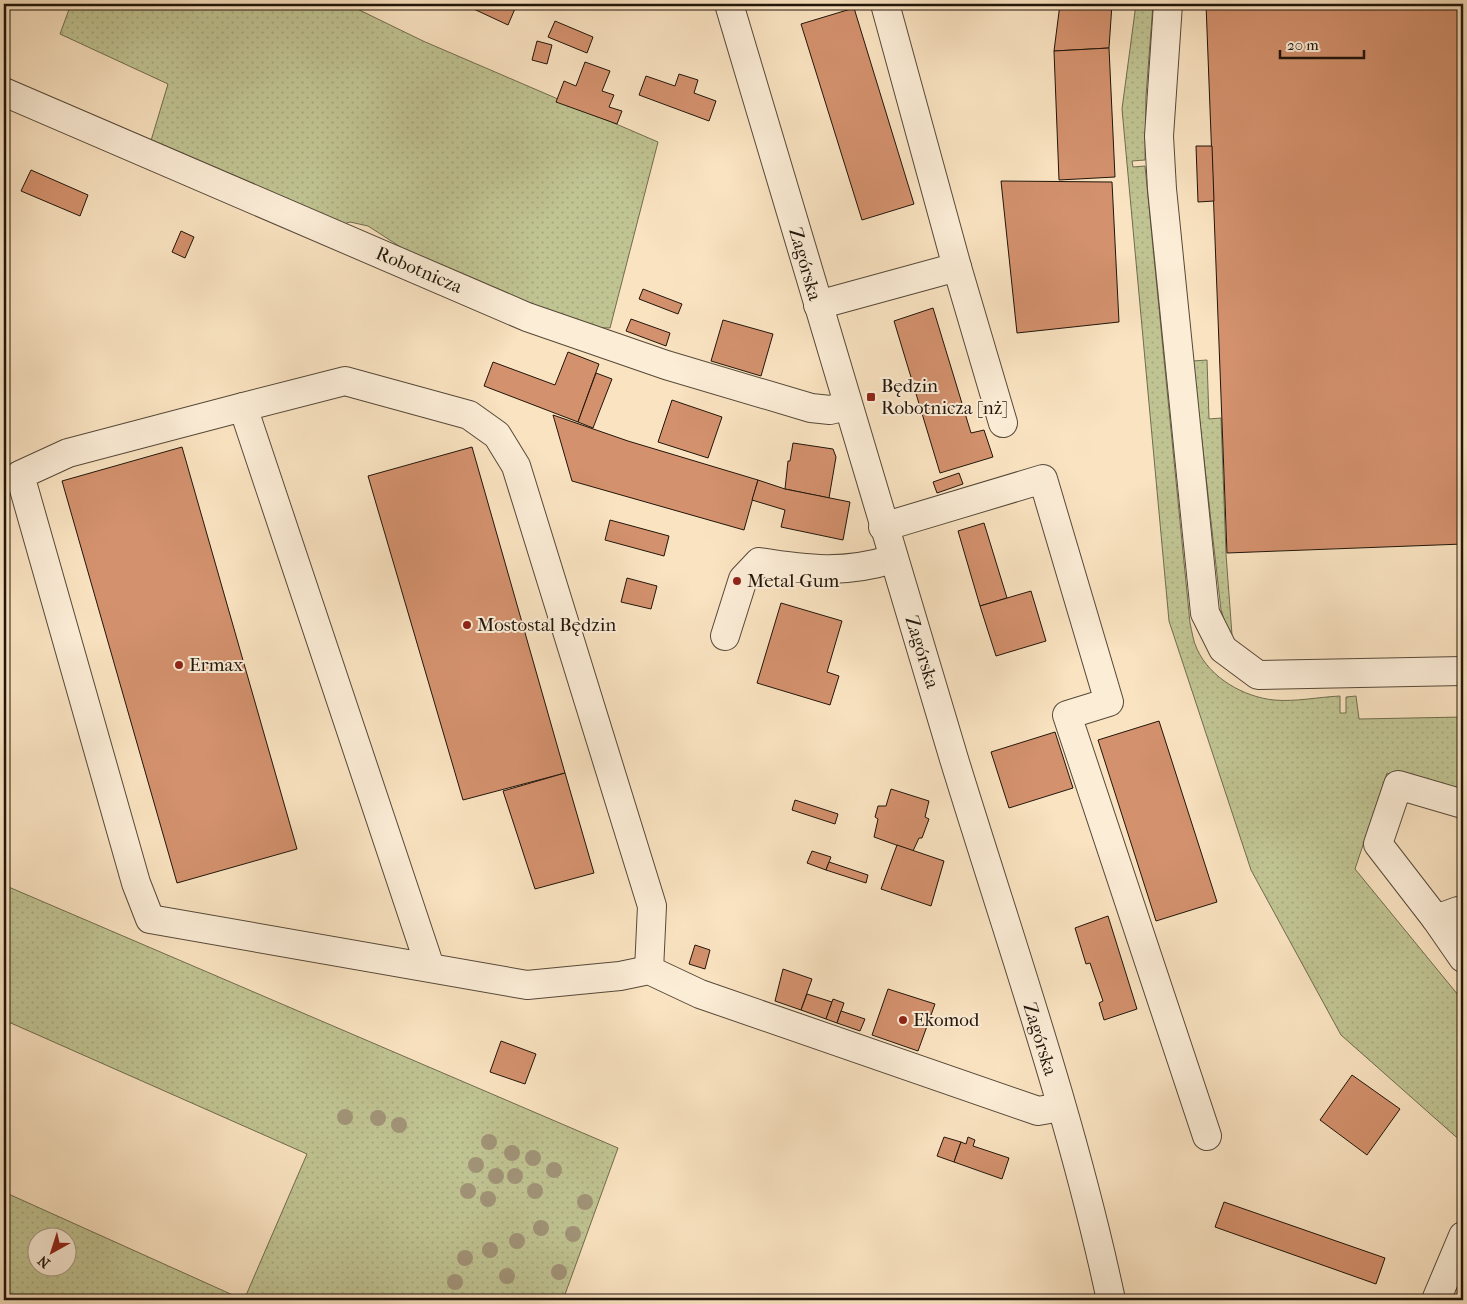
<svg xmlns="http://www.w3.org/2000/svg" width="1467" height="1304" font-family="'IM FELL French Canon',serif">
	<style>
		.grass { fill: url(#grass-dots); stroke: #706c4e; fill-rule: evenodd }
		.building { fill: #d3916d; stroke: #20150a }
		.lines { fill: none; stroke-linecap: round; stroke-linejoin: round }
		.minor-casing { stroke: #564838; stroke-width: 30 }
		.minor { stroke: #fcedd7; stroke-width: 28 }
		.tree { fill: #a19377 }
		.poi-dot { fill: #8f2418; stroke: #fcedd7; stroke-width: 2 }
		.labels { text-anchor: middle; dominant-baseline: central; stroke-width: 4; stroke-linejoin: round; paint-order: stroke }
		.street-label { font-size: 19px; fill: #20150a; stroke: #fcedd7 }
		.poi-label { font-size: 19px; fill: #20150a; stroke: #fcedd7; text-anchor: start }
	</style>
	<defs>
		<pattern id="grass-dots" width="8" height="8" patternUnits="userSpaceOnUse" patternTransform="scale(1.25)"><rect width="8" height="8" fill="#c0c392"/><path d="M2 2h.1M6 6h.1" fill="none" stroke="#a5a77d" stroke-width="1.8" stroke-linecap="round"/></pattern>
	</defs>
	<rect width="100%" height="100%" fill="#fae3c1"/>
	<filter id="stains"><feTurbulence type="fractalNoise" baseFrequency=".004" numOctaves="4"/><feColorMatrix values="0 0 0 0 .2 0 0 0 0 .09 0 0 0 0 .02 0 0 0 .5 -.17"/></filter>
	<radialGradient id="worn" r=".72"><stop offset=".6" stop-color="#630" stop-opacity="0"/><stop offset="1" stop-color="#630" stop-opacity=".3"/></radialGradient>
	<g class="grass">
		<polygon points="71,4 347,4 423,41 658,142 610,328 583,327 413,255 368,226 350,222 338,226 150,144 168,84 60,34"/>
		<path d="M1136 4H1153L1146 96 1145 160 1132 161 1133 167 1145 166 1190 623C1192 631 1193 641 1197 649 1210 678 1244 697 1274 700 1295 702 1319 697 1340 696V713H1346V697L1356 696 1359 719 1463 717V795L1387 773 1355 869 1463 1001V1143L1341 1035 1251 870 1169 621 1122 109Z"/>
		<polygon points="1207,360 1209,419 1221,418 1226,554 1232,635 1229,635 1221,610 1193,361"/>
		<polygon points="4,885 618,1148 563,1300 244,1300 307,1154 4,1020"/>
		<path d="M4 1192 244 1300H4ZM68 1236V1266H38V1236Z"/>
	</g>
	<g class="building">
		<polygon points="463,4 517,4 508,25"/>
		<polygon points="1060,4 1112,4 1109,48 1054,51"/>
		<polygon points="1206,4 1463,4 1463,544 1227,553"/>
		<polygon points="854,8 914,204 862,220 801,24"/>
		<polygon points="555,21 593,37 587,53 548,37"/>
		<polygon points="537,41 552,45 547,64 532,60"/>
		<polygon points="1109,48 1115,177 1059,180 1054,51"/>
		<polygon points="585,62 610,71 602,91 614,95 609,107 622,111 617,124 556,102 564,81 576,86"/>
		<polygon points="679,74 698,80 694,93 716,101 709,121 639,95 646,76 675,86"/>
		<polygon points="1196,146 1212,146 1214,201 1198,202"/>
		<polygon points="4,149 9,151 4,165"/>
		<polygon points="31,170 88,195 80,216 21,191"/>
		<polygon points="1001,181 1112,182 1119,322 1017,333"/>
		<polygon points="181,231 194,237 185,258 172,252"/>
		<polygon points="643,289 682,304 678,314 639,299"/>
		<polygon points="933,308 971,433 984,430 993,457 940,473 894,321"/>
		<polygon points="631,319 670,333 666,346 626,331"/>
		<polygon points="723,320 773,334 761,376 711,361"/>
		<polygon points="568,352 599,364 578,422 484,386 493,362 555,385"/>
		<polygon points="596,373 612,379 593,428 578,422"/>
		<polygon points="672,400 722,417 708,458 658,442"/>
		<polygon points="553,415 628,441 758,480 744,530 572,481"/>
		<polygon points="793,443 833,449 836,457 829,498 785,489 788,461 790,461"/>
		<polygon points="182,447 297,849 177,883 62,481"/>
		<polygon points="472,447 565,773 463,800 368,476"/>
		<polygon points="959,473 963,484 937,493 933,482"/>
		<polygon points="758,480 785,489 850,502 843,540 781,527 785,510 752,500"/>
		<polygon points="610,520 669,536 664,556 605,540"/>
		<polygon points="984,523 1007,598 980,606 958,531"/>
		<polygon points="627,578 657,586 651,609 621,602"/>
		<polygon points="1031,591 1046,641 996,656 980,606"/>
		<polygon points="781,603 842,621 827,672 839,676 830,705 757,683"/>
		<polygon points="1159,721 1217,902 1156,921 1098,740"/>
		<polygon points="1055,732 1073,788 1009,808 991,752"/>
		<polygon points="565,773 594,873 535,889 503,791"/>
		<polygon points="891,789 929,801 925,817 929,819 922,838 919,838 913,851 874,837 878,819 875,817 878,806 886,806"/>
		<polygon points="795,800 838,814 835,824 792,810"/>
		<polygon points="897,845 944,861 931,906 881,889"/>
		<polygon points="812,851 831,857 826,870 807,863"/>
		<polygon points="829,862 868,875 866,883 826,870"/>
		<polygon points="1108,916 1137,1009 1104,1020 1099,1003 1103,1001 1090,963 1086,964 1075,928"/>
		<polygon points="695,945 710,950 705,969 689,964"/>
		<polygon points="783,969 812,979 801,1010 775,1001"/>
		<polygon points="888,989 935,1004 918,1051 872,1035"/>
		<polygon points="807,994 832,1002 826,1019 801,1010"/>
		<polygon points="833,999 844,1003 837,1023 826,1019"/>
		<polygon points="841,1011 865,1019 860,1031 837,1023"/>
		<polygon points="501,1041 536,1054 525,1084 490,1072"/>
		<polygon points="1352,1075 1400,1109 1367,1155 1320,1120"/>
		<polygon points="944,1137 961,1142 954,1162 937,1156"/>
		<polygon points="968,1137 975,1140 973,1146 1009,1158 1002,1179 954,1162 961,1142 966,1144"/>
		<polygon points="1224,1202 1385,1258 1376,1284 1215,1227"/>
	</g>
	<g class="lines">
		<defs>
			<g id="minor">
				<path d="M729 4C803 256 877 508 954 759 1009 938 1072 1117 1111 1300"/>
				<polyline points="1168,4 1159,136 1162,189 1205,613 1223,649 1258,675 1463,671"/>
				<polyline points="4,92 527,317 666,365 811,408 830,410 847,406"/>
				<polyline points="957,267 1003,423"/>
				<polyline points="818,305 957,267 885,4"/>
				<polyline points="243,407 345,381 469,415 497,435 516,466 652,906 649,970"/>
				<polyline points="883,527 1043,479 1109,702 1067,715 1207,1136"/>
				<path d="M725 636 743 579 759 562C808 570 845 574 893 559"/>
				<polyline points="1463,804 1398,785 1378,844 1436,919 1458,911 1463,912"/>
				<polyline points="1436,919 1463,958"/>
				<polyline points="430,967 243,407 68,453 20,475 136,883 150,919 527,985 620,976 649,970 700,994 1038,1111 1061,1107"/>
				<polyline points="1436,1300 1463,1236"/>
			</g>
		</defs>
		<use href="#minor" class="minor-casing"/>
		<use href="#minor" class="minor"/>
	</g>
	<g class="tree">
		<circle cx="345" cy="1117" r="8"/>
		<circle cx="378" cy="1118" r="8"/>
		<circle cx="399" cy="1125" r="8"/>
		<circle cx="489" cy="1142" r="8"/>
		<circle cx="512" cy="1153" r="8"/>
		<circle cx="533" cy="1158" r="8"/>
		<circle cx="476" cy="1165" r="8"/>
		<circle cx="554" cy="1170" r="8"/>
		<circle cx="496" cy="1176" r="8"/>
		<circle cx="515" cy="1176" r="8"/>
		<circle cx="468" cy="1191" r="8"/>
		<circle cx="535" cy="1191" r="8"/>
		<circle cx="488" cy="1199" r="8"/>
		<circle cx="585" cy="1202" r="8"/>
		<circle cx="541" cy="1228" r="8"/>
		<circle cx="573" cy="1234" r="8"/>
		<circle cx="517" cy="1241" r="8"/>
		<circle cx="490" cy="1250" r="8"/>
		<circle cx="465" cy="1258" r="8"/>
		<circle cx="559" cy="1272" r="8"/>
		<circle cx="507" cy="1276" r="8"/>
		<circle cx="455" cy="1282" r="8"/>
	</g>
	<g class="poi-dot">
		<rect x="866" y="392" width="10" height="10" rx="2.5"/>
		<circle cx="737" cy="581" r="5"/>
		<circle cx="467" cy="625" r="5"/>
		<circle cx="179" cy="665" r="5"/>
		<circle cx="903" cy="1020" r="5"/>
	</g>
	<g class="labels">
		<g class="street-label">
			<text transform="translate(805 264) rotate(74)">Zagórska</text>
			<text transform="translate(419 270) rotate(23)">Robotnicza</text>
			<text transform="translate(922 652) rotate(73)">Zagórska</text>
			<text transform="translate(1040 1039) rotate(73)">Zagórska</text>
		</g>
		<g class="poi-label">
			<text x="881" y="386">Będzin<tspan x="881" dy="22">Robotnicza [nż]</tspan></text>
			<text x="747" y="581">Metal-Gum</text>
			<text x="477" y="625">Mostostal Będzin</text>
			<text x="189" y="665">Ermax</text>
			<text x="913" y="1020">Ekomod</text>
		</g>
	</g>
	<rect width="1467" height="1304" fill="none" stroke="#fae3c1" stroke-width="20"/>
	<rect x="5" y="5" width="1457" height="1294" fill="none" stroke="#20150a" stroke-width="2.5"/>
	<rect x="10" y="10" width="1447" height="1284" fill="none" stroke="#20150a"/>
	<g transform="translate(52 1252) rotate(219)"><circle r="24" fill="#fcedd7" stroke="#a49785"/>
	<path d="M0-4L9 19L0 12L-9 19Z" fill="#8f2418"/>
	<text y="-8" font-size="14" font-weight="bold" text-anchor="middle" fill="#20150a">N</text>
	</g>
	<path d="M1280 50v8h84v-8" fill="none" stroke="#20150a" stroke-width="2.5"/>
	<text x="1287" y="50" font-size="15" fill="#20150a" stroke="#fcedd7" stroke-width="4" paint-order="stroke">20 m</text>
	<rect width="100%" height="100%" filter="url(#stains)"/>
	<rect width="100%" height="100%" fill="url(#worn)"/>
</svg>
